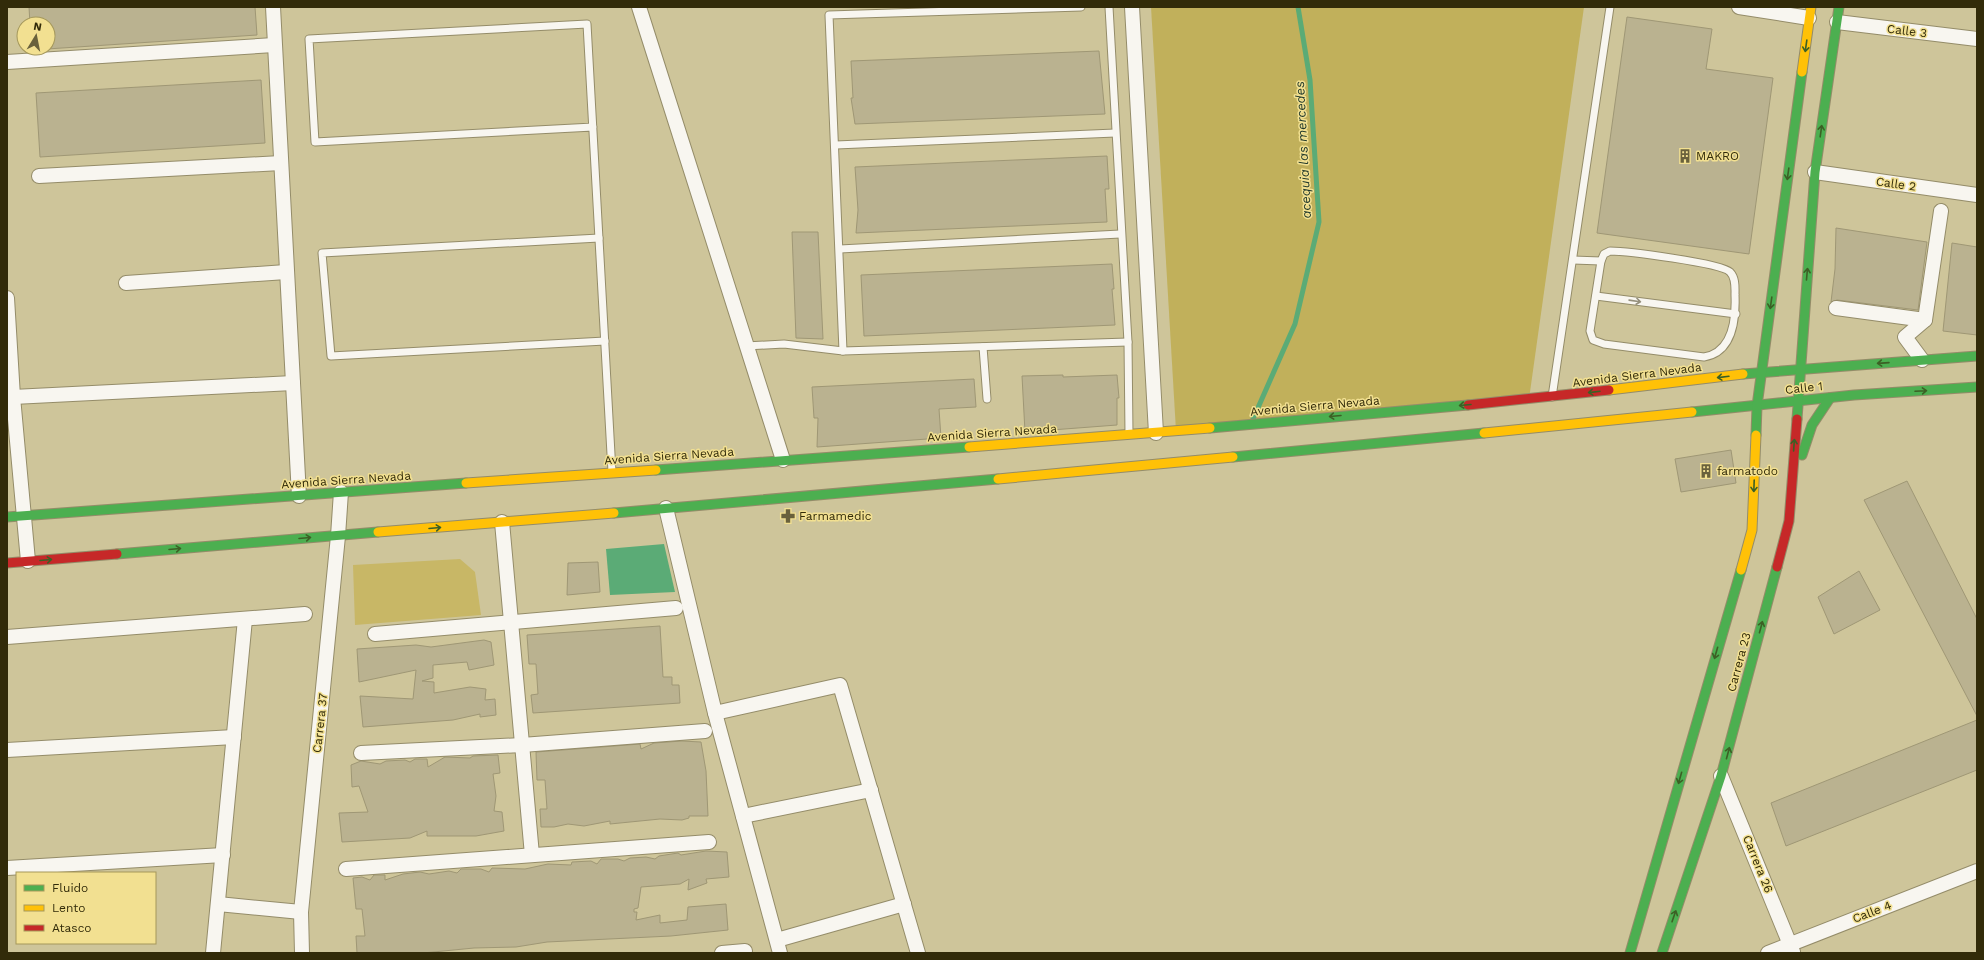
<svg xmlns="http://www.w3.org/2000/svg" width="1984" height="960" font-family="'Work Sans',sans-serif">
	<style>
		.green { fill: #c8b766 }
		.forest { fill: #c1b05b }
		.water { fill: #5bab76 }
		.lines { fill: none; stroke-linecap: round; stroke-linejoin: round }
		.stream { stroke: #5bab76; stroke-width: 5 }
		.building { fill: #bab290; stroke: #9f9775 }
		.lane-casing { stroke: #948c69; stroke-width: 9 }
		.street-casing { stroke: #948c69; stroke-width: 16 }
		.fast-casing { stroke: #948c69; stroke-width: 11 }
		.slow-casing { stroke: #948c69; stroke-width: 11 }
		.jam-casing { stroke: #948c69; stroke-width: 11 }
		.lane { stroke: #f8f6f0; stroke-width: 7 }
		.street { stroke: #f8f6f0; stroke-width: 14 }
		.fast { stroke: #4caf50; stroke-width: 9 }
		.slow { stroke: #ffc107; stroke-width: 9 }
		.jam { stroke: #c62828; stroke-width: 9 }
		.oneway { stroke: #3c6025 }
		.oneway2 { stroke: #95907c }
		.labels { text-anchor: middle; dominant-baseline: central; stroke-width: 3; stroke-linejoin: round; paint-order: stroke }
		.street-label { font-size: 12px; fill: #322b09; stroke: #f2e091 }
		.poi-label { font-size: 12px; fill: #322b09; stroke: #f2e091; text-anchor: start }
		.water-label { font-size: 13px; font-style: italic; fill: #20382a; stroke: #f2e091 }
	</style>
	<rect width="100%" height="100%" fill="#cec59a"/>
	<polygon class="green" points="460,559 475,572 481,615 355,625 353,565"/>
	<polygon class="forest" points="1151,7 1584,7 1529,399 1176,431"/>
	<polygon class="water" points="664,544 675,592 610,595 606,549"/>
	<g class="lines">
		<polyline class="stream" points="1253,419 1295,324 1319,222 1310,80 1298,7"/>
	</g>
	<g class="building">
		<polygon points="29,7 255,7 257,35 32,50 32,48 48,48 48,24 30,24"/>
		<polygon points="1627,17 1712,29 1706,69 1773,78 1749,254 1597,233"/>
		<polygon points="1099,51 1105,114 855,124 851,98 853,98 851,61"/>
		<polygon points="261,80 265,143 40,157 36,93"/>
		<polygon points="1107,156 1109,189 1105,189 1107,222 856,233 858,210 855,167"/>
		<polygon points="1836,228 1927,242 1918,310 1837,300 1831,302 1835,269"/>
		<polygon points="792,232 818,232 823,339 796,338"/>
		<polygon points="1952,243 1977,247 1977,335 1943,331"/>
		<polygon points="1112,264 1114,289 1112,289 1115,325 864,336 861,275"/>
		<polygon points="1063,375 1063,377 1117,375 1119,398 1117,398 1117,425 1025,432 1022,376"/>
		<polygon points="974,379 976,407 939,409 941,438 817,447 818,418 814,418 812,387"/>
		<polygon points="1731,450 1736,483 1681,492 1675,459"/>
		<polygon points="1907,481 1977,619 1977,716 1864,500"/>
		<polygon points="598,562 600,592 567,595 568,563"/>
		<polygon points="1859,571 1880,610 1834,634 1818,597"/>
		<polygon points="660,626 663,677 672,677 672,685 679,685 680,703 533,713 531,695 538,694 536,664 529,664 527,635"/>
		<polygon points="484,640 491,642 494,665 469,670 467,662 433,665 433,678 422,681 434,682 434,693 470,687 486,689 485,700 495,699 496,715 480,717 480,714 453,720 363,727 360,696 413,699 416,670 359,682 357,649 416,645 431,647"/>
		<polygon points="1977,720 1977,770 1786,846 1771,803"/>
		<polygon points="682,741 701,742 706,771 708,816 689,816 689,818 682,820 660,819 610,824 610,821 584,826 568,824 554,827 541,827 540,809 547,809 545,780 537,780 536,752 640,744 641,749 654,743"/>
		<polygon points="498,755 500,773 493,774 496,796 494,811 502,812 504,831 476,836 427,836 427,831 410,838 342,842 339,813 368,812 359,786 352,787 351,765 361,761 380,764 386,761 405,760 410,762 415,759 427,759 428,767 445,757 470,758 473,756"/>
		<polygon points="706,851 727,852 729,877 706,879 707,883 688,890 689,879 680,884 641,887 638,908 634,909 634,912 637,912 636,920 660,915 660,923 687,920 688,907 726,904 728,930 671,936 547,942 516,947 474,948 423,953 357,953 356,936 365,936 362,909 356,909 353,878 362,877 370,880 374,875 385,875 385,880 403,874 420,872 429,874 449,871 457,873 461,869 481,869 489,872 492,868 525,869 548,864 571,865 572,862 591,861 597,864 601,859 618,859 624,861 630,858 646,857 655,859 659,856 678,853 681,855"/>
	</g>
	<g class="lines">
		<defs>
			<g id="lane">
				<polyline points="1109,7 1128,342 1129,434"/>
				<polyline points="593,127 315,142 309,39 587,24 612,472"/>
				<polyline points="836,145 1115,133"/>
				<polyline points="599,238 322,253 331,356 605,341"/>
				<polyline points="840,249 1120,234"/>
				<path d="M1610 251C1626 251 1721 263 1730 272 1736 278 1735 288 1735 295 1736 319 1733 352 1704 357L1604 344 1593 340 1590 331 1601 261 1604 254Z"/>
				<polyline points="1573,260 1601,261"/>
				<polyline points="1596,296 1736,314"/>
				<polyline points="746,346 784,344 843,351 1128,342"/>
				<polyline points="983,347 987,399"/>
				<polyline points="843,351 829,15 1081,7"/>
				<polyline points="1552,397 1610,7"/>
			</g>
			<g id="street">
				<polyline points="273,7 299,496"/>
				<polyline points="639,7 783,460"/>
				<polyline points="1132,7 1156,433"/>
				<polyline points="1739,7 1809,18"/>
				<polyline points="1837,22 1977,39"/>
				<polyline points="7,62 274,45"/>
				<polyline points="1815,172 1977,195"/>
				<polyline points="39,176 281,163"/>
				<polyline points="126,283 286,272"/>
				<polyline points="7,298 13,397 28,561"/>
				<polyline points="1836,308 1925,320"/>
				<polyline points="1922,360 1905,337 1925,320 1941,211"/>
				<polyline points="13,397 293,383"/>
				<polyline points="666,508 715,713 780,953"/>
				<polyline points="502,522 532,855"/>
				<polyline points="375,634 676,608"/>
				<polyline points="7,637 305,614"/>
				<polyline points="715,713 840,685 918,953"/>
				<polyline points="7,750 234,737"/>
				<polyline points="361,753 522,745 705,731"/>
				<polyline points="1721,776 1793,952"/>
				<polyline points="743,816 871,790"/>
				<polyline points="7,868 223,855"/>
				<polyline points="346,869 709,842"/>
				<polyline points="218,904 301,912"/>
				<polyline points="777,940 904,904"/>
				<polyline points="213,953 245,619"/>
				<polyline points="302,953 301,912 338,536 341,492"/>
				<polyline points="722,953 745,951"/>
				<polyline points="1768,953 1977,871"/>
			</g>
			<g id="fast">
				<polyline points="1743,374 1977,356"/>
				<polyline points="1692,412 1854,395 1977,387"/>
				<polyline points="1797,419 1815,172 1839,7"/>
				<polyline points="1210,428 1468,405"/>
				<polyline points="1756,435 1757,406 1802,72"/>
				<polyline points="1802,455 1812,425 1830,398"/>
				<polyline points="1233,457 1484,433"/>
				<polyline points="656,470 969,447"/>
				<polyline points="614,513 998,479"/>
				<polyline points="7,517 466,483"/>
				<polyline points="117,554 378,532"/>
				<polyline points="1630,953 1741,570"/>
				<polyline points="1662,953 1721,776 1777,567"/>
			</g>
			<g id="slow">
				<polyline points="1802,72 1811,7"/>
				<polyline points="1609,390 1743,374"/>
				<polyline points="1484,433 1692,412"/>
				<polyline points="969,447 1210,428"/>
				<polyline points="998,479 1233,457"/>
				<polyline points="466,483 656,470"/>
				<polyline points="378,532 614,513"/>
				<polyline points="1741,570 1752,530 1756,435"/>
			</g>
			<g id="jam">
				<polyline points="1468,405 1609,390"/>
				<polyline points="7,563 117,554"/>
				<polyline points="1777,567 1789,521 1797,419"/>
			</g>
		</defs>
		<use href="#lane" class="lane-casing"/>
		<use href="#street" class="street-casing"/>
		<use href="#fast" class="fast-casing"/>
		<use href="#slow" class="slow-casing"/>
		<use href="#jam" class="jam-casing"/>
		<use href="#lane" class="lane"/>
		<use href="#street" class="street"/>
		<use href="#fast" class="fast"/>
		<use href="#slow" class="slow"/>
		<use href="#jam" class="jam"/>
	</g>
	<defs><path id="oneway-shaft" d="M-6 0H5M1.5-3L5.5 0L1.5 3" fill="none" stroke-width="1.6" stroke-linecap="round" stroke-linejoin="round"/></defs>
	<g class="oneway">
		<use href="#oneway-shaft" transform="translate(1806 46) rotate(98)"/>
		<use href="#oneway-shaft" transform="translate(1821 131) rotate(-82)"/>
		<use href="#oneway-shaft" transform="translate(1788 174) rotate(98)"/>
		<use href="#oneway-shaft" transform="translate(1807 274) rotate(-85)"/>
		<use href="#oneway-shaft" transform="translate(1771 303) rotate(98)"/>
		<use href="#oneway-shaft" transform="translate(1883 363) rotate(176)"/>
		<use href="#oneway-shaft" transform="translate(1723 377) rotate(173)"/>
		<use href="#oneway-shaft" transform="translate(1921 391) rotate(-3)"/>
		<use href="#oneway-shaft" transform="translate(1594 392) rotate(173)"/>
		<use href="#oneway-shaft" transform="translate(1465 405) rotate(175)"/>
		<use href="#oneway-shaft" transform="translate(1335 416) rotate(175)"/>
		<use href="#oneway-shaft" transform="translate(1794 445) rotate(-86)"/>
		<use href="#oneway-shaft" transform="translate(1754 486) rotate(92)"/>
		<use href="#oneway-shaft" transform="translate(435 528) rotate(-5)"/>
		<use href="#oneway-shaft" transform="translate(305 538) rotate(-5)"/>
		<use href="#oneway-shaft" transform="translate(175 549) rotate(-5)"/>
		<use href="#oneway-shaft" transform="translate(46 560) rotate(-5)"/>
		<use href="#oneway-shaft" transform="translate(1761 627) rotate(-75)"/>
		<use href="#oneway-shaft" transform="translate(1716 653) rotate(106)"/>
		<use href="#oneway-shaft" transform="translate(1728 753) rotate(-75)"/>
		<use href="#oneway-shaft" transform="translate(1680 778) rotate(106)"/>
		<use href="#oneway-shaft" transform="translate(1674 916) rotate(-71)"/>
	</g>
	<use class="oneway2" href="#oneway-shaft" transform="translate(1635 301) rotate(8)"/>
	<defs>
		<symbol id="building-bare" viewBox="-9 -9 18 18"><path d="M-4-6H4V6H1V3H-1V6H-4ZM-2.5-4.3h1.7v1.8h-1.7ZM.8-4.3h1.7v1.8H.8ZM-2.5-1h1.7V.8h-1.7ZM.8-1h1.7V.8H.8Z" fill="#69613c" stroke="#f2e091" stroke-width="2.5" paint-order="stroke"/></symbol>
		<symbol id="pharmacy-bare" viewBox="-9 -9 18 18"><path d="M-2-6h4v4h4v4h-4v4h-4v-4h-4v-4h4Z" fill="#69613c" stroke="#f2e091" stroke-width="2.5" paint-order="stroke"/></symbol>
	</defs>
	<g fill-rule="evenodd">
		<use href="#building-bare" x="1675" y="146" width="20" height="20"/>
		<use href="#building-bare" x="1696" y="461" width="20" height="20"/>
		<use href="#pharmacy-bare" x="778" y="506" width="20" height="20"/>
	</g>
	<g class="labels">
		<g class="street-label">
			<text transform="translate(1907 31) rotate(7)">Calle 3</text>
			<text transform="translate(1896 184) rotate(8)">Calle 2</text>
			<text transform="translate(1637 375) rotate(-7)">Avenida Sierra Nevada</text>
			<text transform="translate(1804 388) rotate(-6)">Calle 1</text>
			<text transform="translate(1315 406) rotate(-5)">Avenida Sierra Nevada</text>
			<text transform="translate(992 433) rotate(-4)">Avenida Sierra Nevada</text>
			<text transform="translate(669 456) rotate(-4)">Avenida Sierra Nevada</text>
			<text transform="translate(346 480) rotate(-4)">Avenida Sierra Nevada</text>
			<text transform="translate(1739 662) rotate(-75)">Carrera 23</text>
			<text transform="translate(320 723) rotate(-84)">Carrera 37</text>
			<text transform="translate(1758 864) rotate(68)">Carrera 26</text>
			<text transform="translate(1872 912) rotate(-21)">Calle 4</text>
		</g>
		<g class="poi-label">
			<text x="1696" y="156">MAKRO</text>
			<text x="1717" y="471">farmatodo</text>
			<text x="799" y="516">Farmamedic</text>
		</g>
		<g class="water-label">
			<text transform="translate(1303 150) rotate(-93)">acequia las mercedes</text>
		</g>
	</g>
	<rect width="1984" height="960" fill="none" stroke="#322b09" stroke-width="16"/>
	<rect x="16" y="872" width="140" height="72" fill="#f2e091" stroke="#a5985b"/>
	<rect x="24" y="885" width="20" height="6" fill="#4caf50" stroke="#a5985b"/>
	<text x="52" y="892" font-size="12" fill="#322b09">Fluido</text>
	<rect x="24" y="905" width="20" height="6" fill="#ffc107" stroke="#a5985b"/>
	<text x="52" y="912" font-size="12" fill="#322b09">Lento</text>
	<rect x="24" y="925" width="20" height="6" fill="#c62828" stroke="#a5985b"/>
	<text x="52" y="932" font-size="12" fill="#322b09">Atasco</text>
	<g transform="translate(36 36) rotate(10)"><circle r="19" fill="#f2e091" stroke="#a5985b"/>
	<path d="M0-3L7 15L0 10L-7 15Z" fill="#69613c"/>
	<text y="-6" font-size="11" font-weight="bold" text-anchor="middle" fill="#322b09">N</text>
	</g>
</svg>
